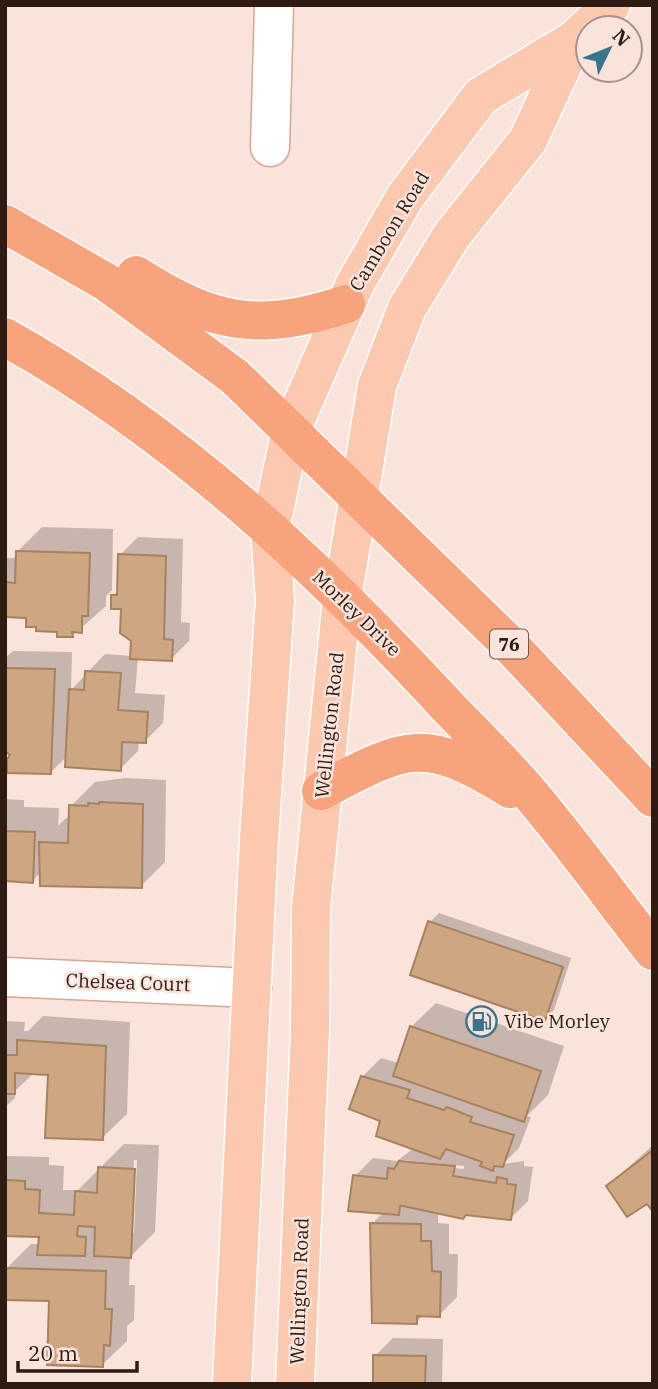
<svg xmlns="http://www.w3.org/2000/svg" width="658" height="1389" font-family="'IBM Plex Serif',serif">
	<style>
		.shadow { fill: #0003; fill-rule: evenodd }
		.building { fill: #cea782; stroke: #a7825e; stroke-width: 2 }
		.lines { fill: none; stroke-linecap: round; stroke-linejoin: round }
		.street-casing { stroke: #d9a68f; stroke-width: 41 }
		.primary-casing { stroke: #fff; stroke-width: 41 }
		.highway-casing { stroke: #fff; stroke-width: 41 }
		.street { stroke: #fff; stroke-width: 38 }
		.primary { stroke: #fbc8b0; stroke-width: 38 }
		.highway { stroke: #f8a37c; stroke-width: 38 }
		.labels { text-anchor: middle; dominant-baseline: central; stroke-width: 5; stroke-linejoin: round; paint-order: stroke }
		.shield { fill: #f9e3da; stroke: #6b574e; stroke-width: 2 }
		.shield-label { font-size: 18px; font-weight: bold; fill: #2e1b12 }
		.street-label { font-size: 19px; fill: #2e1b12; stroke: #f9e3da }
		.poi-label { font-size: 19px; fill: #2e1b12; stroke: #f9e3da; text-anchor: start }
	</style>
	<rect width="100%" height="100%" fill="#f9e3da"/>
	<g class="shadow">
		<polygon points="42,527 113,529 112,590 106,596 106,606 72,636 28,616 5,616 5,558 18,558 18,551"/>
		<polygon points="138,537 183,539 181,622 190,623 189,641 171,659 138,658 135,693 165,695 163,723 145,741 139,741 138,751 120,769 68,755 51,772 13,755 5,748 5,658 13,651 72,652 71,690 105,654 132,656 133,640 123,607 113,595 119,590 120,555"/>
		<polygon points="125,778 166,780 165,862 141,886 41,872 32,881 5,880 5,799 24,800 24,807 59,808 58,826 66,818 70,819 71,806 95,782"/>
		<polygon points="439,913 571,958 554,1010 545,1019 430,922"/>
		<path d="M436 1003 564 1046 548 1095 527 1116 531 1117 519 1148 503 1164 524 1161V1166L533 1167 528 1201 510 1219 438 1212V1223L449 1224V1254H458L457 1297 439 1315 424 1314 416 1323 372 1224 384 1212 355 1176 373 1158 397 1161 414 1148 382 1119 351 1108 363 1076 381 1058 399 1063 411 1027ZM404 1160 464 1166V1169L401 1163Z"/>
		<polygon points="43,1016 130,1022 127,1114 102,1138 49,1073 34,1073 15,1091 15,1098 5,1107 5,1021 25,1022 24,1031 28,1031"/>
		<path d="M124 1144 159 1145 155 1232 130 1257 129 1285H135L134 1320 127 1326V1341L102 1365 51 1299 5 1270 31 1244H40L41 1236H5V1156L49 1157V1165L64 1166 63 1190H78ZM134 1160H137L134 1233H130Z"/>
		<polygon points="653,1145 653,1209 647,1201 608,1186"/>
		<polygon points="393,1338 443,1339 442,1384 375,1384 375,1356"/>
	</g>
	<g class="building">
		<polygon points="16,551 90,553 88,616 82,616 82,633 72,632 73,637 57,637 57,632 36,631 36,627 26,627 26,618 5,617 5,582 15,583"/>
		<polygon points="118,554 166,556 164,639 173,640 172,661 130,659 131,641 120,633 121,609 111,609 111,595 117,595"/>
		<polygon points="5,668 55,669 51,774 7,773 7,759 10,755 5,751"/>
		<polygon points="85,671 121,673 118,710 148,712 146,743 122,742 121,771 65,767 69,689 84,690"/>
		<polygon points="99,802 143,804 142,888 40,886 39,842 68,843 69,805 88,806 88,803 99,804"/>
		<polygon points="5,831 35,832 33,883 5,881"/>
		<polygon points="428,921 563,967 545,1021 410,975"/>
		<polygon points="410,1026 541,1071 524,1122 393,1076"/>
		<polygon points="17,1040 106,1046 103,1140 45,1138 48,1075 15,1073 15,1094 5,1094 5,1055 17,1055"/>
		<polygon points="361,1076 410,1090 407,1098 444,1110 447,1107 472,1117 470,1122 514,1135 503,1167 494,1166 493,1171 480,1166 482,1162 446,1149 440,1159 376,1136 380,1121 349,1109"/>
		<polygon points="653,1150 653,1212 647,1204 627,1217 606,1186"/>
		<polygon points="399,1161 455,1166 453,1176 496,1183 497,1177 507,1179 507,1184 516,1185 511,1220 466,1215 463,1219 403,1206 400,1206 399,1215 348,1211 353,1175 387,1179 388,1168 394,1169"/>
		<polygon points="98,1167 135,1169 131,1258 94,1256 95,1227 78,1226 77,1236 86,1237 85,1256 37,1255 39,1237 5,1236 5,1180 25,1181 25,1189 40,1190 39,1213 74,1215 75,1191 97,1193"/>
		<polygon points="370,1223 421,1224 421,1241 431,1241 432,1271 441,1272 440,1317 417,1316 417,1324 372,1323"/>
		<polygon points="5,1268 106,1271 105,1309 112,1309 110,1346 104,1345 103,1367 47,1365 49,1301 5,1300"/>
		<polygon points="373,1355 426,1356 425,1384 373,1384"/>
	</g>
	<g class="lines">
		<defs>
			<g id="street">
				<polyline points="270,147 274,5"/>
				<polyline points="5,977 252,988"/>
			</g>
			<g id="primary">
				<polyline points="232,1384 259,838 275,600 270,529 291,430 355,284 405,197 481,96 574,40 611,5"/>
				<polyline points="295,1384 310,1031 311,908 342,599 377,386 407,308 452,235 528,140 574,40"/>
			</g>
			<g id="highway">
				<polyline points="5,224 106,282 235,377 509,644 653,798"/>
				<path d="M136 275C213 324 258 333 346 304"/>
				<path d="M5 337C175 432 318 566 449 708 482 742 517 776 546 813 583 858 617 905 653 951"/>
				<path d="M321 791C407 745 424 736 510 789"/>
			</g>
		</defs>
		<use href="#street" class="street-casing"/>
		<use href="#primary" class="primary-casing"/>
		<use href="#highway" class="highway-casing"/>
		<use href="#street" class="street"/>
		<use href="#primary" class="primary"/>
		<use href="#highway" class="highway"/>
	</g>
	<defs>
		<symbol id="fuel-ring" viewBox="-11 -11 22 22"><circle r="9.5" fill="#f9e3da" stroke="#38748b" stroke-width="1.5"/><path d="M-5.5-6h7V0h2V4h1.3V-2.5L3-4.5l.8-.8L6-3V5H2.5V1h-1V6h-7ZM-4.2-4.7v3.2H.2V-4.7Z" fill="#38748b"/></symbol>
	</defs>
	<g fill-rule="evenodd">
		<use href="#fuel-ring" x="464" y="1004" width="35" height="35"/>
	</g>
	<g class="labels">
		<rect class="shield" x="490" y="629.5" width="38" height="29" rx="5"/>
		<g class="shield-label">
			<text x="509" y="644">76</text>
		</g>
		<g class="street-label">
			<text transform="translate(389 231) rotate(-59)">Camboon Road</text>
			<text transform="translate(357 613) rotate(44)">Morley Drive</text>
			<text transform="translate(329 725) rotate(-84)">Wellington Road</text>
			<text transform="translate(128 982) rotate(2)">Chelsea Court</text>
			<text transform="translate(299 1291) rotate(-88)">Wellington Road</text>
		</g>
		<g class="poi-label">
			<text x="504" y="1021">Vibe Morley</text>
		</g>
	</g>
	<rect width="658" height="1389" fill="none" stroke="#2e1b12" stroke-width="14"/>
	<g transform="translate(609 49) rotate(47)"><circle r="33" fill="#f9e3da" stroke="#a8938a" stroke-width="2"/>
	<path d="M0-5L12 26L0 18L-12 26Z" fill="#38748b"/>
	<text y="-10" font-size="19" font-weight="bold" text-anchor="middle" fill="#2e1b12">N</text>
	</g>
	<path d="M18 1361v10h119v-10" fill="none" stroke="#2e1b12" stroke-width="3.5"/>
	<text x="28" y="1361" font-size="21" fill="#2e1b12" stroke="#f9e3da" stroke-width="5" paint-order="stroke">20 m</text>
</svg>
